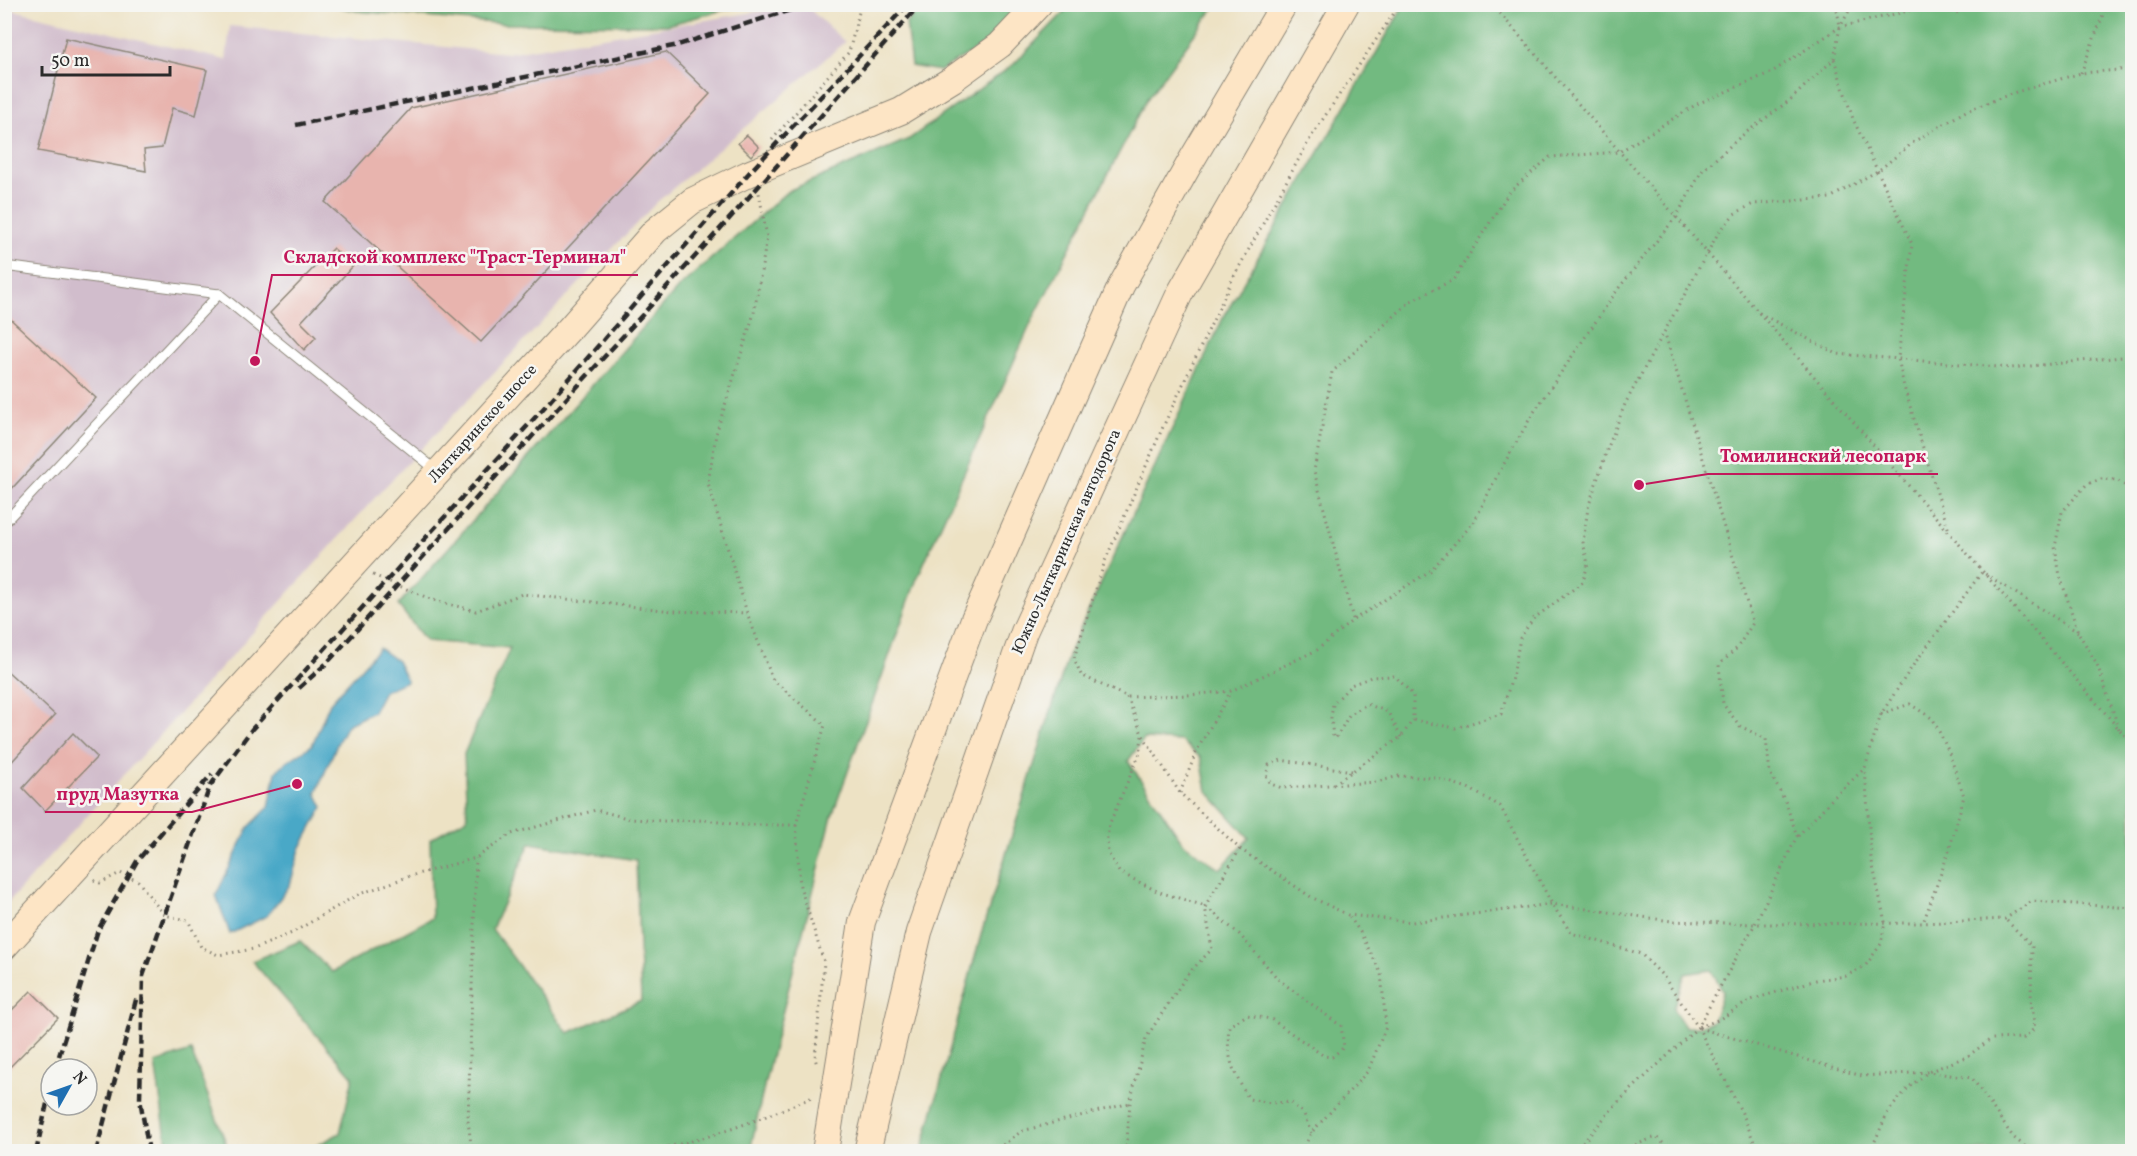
<svg xmlns="http://www.w3.org/2000/svg" width="2137" height="1156" font-family="Vollkorn,serif">
	<style>
		.industrial { fill: #d1bdcc }
		.forest { fill: #72ba80; stroke: #4e7256; stroke-width: 1.5; fill-rule: evenodd }
		.water { fill: #48a8c7; stroke: #3a6a79; stroke-width: 1.5 }
		.building { fill: #e8b4ae }
		.lines { fill: none; stroke-linecap: round; stroke-linejoin: round }
		.service-casing { stroke: #8c8678; stroke-width: 11 }
		.secondary-casing { stroke: #8c8678; stroke-width: 28 }
		.path { stroke: #8c8678; stroke-width: 3; stroke-dasharray: 1.5 4.5; stroke-linecap: butt }
		.service { stroke: #fff; stroke-width: 9 }
		.secondary { stroke: #fde5c5; stroke-width: 26 }
		.rail { stroke: #2b2b2b; stroke-width: 4.5; stroke-dasharray: 9 4.5; stroke-linecap: butt }
		.labels { text-anchor: middle; dominant-baseline: central; stroke-width: 5; stroke-linejoin: round; paint-order: stroke }
		.street-label { font-size: 16px; fill: #2b2b2b; stroke: #f6f6f2 }
		.leader { fill: none; stroke: #c2185b; stroke-width: 2 }
		.callout-dot { fill: #c2185b; stroke: #f6f6f2; stroke-width: 2 }
		.callout-label { font-size: 18px; text-anchor: middle; font-weight: bold; fill: #c2185b; stroke: #f6f6f2; stroke-width: 5; stroke-linejoin: round; paint-order: stroke }
	</style>
	<rect width="100%" height="100%" fill="#f6f6f2"/>
	<filter id="ink" filterUnits="userSpaceOnUse"><feTurbulence type="fractalNoise" baseFrequency=".0167" numOctaves="2"/><feDisplacementMap in="SourceGraphic" scale="12" xChannelSelector="R" yChannelSelector="G"/><feConvolveMatrix kernelMatrix="1 2 1 2 8 2 1 2 1" color-interpolation-filters="sRGB"/></filter>
	<filter id="wash" filterUnits="userSpaceOnUse"><feTurbulence type="fractalNoise" baseFrequency=".008" numOctaves="4" result="noise"/><feDisplacementMap in="SourceGraphic" scale="24" xChannelSelector="R" yChannelSelector="G"/><feGaussianBlur stdDeviation="1.35" result="paint"/><feColorMatrix in="noise" values="0 0 0 0 0 0 0 0 0 0 0 0 0 0 0 0 0 1.4 0 .05"/><feComposite in="paint" operator="in"/></filter>
	<g filter="url(#wash)">
		<rect width="100%" height="100%" fill="#ede2c4"/>
		<polygon class="industrial" points="797,5 805,5 845,42 656,203 382,490 5,906 5,8 226,60 230,26 507,53"/>
		<g class="forest">
			<path d="M1072 4 1216 5 1147 99 1031 323 916 581 832 816 765 1082 750 1151H307L340 1133 353 1077 252 961 300 941 332 972 432 918 430 839 467 818 464 754 510 648 426 641 398 605 679 287 788 191 909 139 1014 64ZM530 843 636 860 641 1001 568 1033 492 929Z"/>
			<polygon points="329,5 742,5 667,25 505,24 357,11"/>
			<polygon points="924,5 1024,5 991,40 940,71 911,66 906,23"/>
			<path d="M1404 5H2132V1151H922L982 931 1069 653 1223 318ZM1144 739 1181 741 1201 758 1207 791 1249 838 1220 869 1183 843 1128 761ZM1711 970 1723 991 1713 1021 1697 1027H1685L1673 1009 1685 974Z"/>
			<polygon points="191,1051 229,1151 168,1151 155,1063"/>
		</g>
		<polygon class="water" points="379,648 397,661 407,681 384,691 373,712 347,725 338,742 316,793 323,807 300,849 290,885 267,916 230,934 216,895 249,827 269,807 276,772 281,766 312,745 330,703"/>
		<g id="blocks">
			<g class="building">
				<polygon points="66,38 207,70 196,115 172,108 162,148 144,150 146,171 38,151"/>
				<polygon points="666,52 710,94 481,342 325,202 411,108"/>
				<polygon points="747,135 759,147 751,156 738,143"/>
				<polygon points="333,248 353,266 301,322 316,337 304,350 270,313"/>
				<polygon points="4,313 96,398 4,497"/>
				<polygon points="4,668 55,715 4,770"/>
				<polygon points="73,733 97,757 45,811 23,788"/>
				<polygon points="31,991 58,1018 4,1073 4,1018"/>
			</g>
		</g>
	</g>
	<g filter="url(#ink)">
		<use href="#blocks" fill-opacity="0" stroke="#8c8678" stroke-width="1.5"/>
		<g class="lines">
			<defs>
				<g id="service">
					<polyline points="4,266 219,294"/>
					<polyline points="4,523 219,294 436,470"/>
				</g>
				<g id="secondary">
					<polyline points="4,947 571,327 655,231 692,201 748,174 901,111 953,79 1000,45 1039,4"/>
					<polyline points="825,1152 862,922 974,619 1121,286 1191,161 1284,4"/>
					<polyline points="867,1152 919,932 1024,632 1180,293 1346,4"/>
				</g>
			</defs>
			<use href="#service" class="service-casing"/>
			<use href="#secondary" class="secondary-casing"/>
			<g class="path">
				<polyline points="1400,4 1311,137 1233,278 1162,429 1105,561 1074,658 1081,675 1127,697 1188,695 1231,691 1317,650 1353,620 1430,571 1474,522 1497,476 1532,415 1618,289 1676,217 1702,171 1740,137 1790,100 1834,59 1840,27 1853,4"/>
				<polyline points="1492,4 2132,744"/>
				<polyline points="1836,4 1840,26"/>
				<polyline points="1834,59 1853,119 1912,244 1898,358 1904,387 1949,531"/>
				<polyline points="2081,73 2107,4"/>
				<polyline points="772,140 849,52 861,4"/>
				<polyline points="1759,313 1837,354 2011,368 2132,356"/>
				<polyline points="2132,383 2130,394 2132,401"/>
				<polyline points="373,575 433,600 476,611 522,594 672,611 747,613"/>
				<polyline points="1353,619 1314,471 1332,372 1411,301 1453,280 1510,191 1550,157 1619,152 1697,104 1772,72 1840,27 1925,7 1956,13 1977,4"/>
				<polyline points="1127,697 1142,734 1180,793 1240,849 1311,897 1348,915 1412,922 1552,904 1671,921 1755,924 1923,923 2005,919 2032,901 2132,908"/>
				<polyline points="1881,714 1910,704 1933,719 1948,750 1964,796 1949,851 1923,923"/>
				<polyline points="2119,729 2097,664 2078,632 2060,576 2055,547 2062,512 2087,484 2101,479 2117,480 2132,490"/>
				<path d="M1142 736 1140 753 1109 825 1107 838 1108 853 1119 872 1159 892 1205 906 1239 934 1279 980 1341 1026 1344 1047 1332 1057 1324 1056 1271 1019 1247 1015 1229 1026C1226 1058 1233 1072 1249 1099L1271 1103 1290 1102 1304 1114 1311 1133"/>
				<polyline points="1401,737 1388,712 1367,704 1349,715 1336,738 1333,737 1331,718 1333,704 1351,685 1371,677 1395,676 1413,695 1413,720 1455,728 1501,714 1514,671 1520,638 1533,619 1583,582 1588,564 1583,542 1588,508 1607,450 1625,404 1717,235 1734,214 1753,204 1830,198 1879,170 1915,141 1966,111 2016,92 2081,73 2132,69"/>
				<polyline points="1352,771 1281,760 1269,765 1266,775 1271,784 1282,788 1377,782 1399,776 1436,778 1468,788 1500,806 1552,904 1571,933 1641,954 1663,976 1698,1027 1744,1117 1758,1152"/>
				<polyline points="1334,784 1401,737 1413,720"/>
				<polyline points="1180,793 1197,750 1231,691"/>
				<polyline points="796,825 800,886 824,962 815,1058 817,1065"/>
				<polyline points="1798,836 1832,799 1865,768 1881,714 1914,664 1982,572 2078,632"/>
				<polyline points="94,880 100,883 120,873 138,881 164,915 188,920 201,947 218,955 254,949 292,933 357,895 410,876 476,858 511,834 596,810 631,819 664,821 705,820 740,825 796,825 825,725 773,680 747,613 708,483 716,434 754,313 767,237 759,193"/>
				<polyline points="1699,1027 1718,1020 1751,1000 1816,980 1846,976 1866,965 1881,944 1885,922 1871,857 1865,768"/>
				<polyline points="1699,1028 1862,1076 1928,1072 1972,1078 2013,1137 2032,1152"/>
				<polyline points="472,1152 468,1121 476,858"/>
				<path d="M632 1152C695 1146 755 1121 813 1097"/>
				<polyline points="993,1152 1022,1131 1130,1103"/>
				<polyline points="1126,1152 1130,1103 1146,1038 1187,975 1212,949 1205,906 1240,849"/>
				<polyline points="1302,1152 1311,1133 1368,1071 1386,1027 1381,973 1360,932 1349,916"/>
				<polyline points="1575,1152 1617,1103 1698,1027 1755,924 1797,836 1786,803 1770,773 1766,739 1740,726 1723,704 1719,665 1737,648 1753,623 1665,334"/>
				<polyline points="1626,1152 1630,1147 1656,1137 1664,1144 1665,1152"/>
				<polyline points="1870,1152 1888,1112 1908,1088 1928,1072 1968,1056 1991,1039 2024,1038 2032,1031 2035,1023 2031,1003 2032,946 2005,919"/>
			</g>
			<use href="#service" class="service"/>
			<use href="#secondary" class="secondary"/>
			<g class="rail">
				<polyline points="296,125 678,45 810,4"/>
				<polyline points="299,688 327,663 758,187 920,4"/>
				<polyline points="55,1069 98,930 137,861 212,774"/>
				<polyline points="36,1152 51,1086"/>
				<polyline points="96,1152 137,996"/>
				<polyline points="149,1152 140,1099 143,976 210,786 252,729 550,401 748,174 908,4"/>
			</g>
		</g>
	</g>
	<g class="labels">
		<g class="street-label">
			<text transform="translate(483 424) rotate(-48)">Лыткаринское шоссе</text>
			<text transform="translate(1067 542) rotate(-66)">Южно-Лыткаринская автодорога</text>
		</g>
	</g>
	<path class="leader" d="M255 361L272 275H638M1639 485L1708 474H1938M297 784L192 812H45"/>
	<g class="callout-dot">
		<circle cx="255" cy="361" r="6"/>
		<circle cx="1639" cy="485" r="6"/>
		<circle cx="297" cy="784" r="6"/>
	</g>
	<g class="callout-label">
		<text x="455" y="263">Складской комплекс "Траст-Терминал"</text>
		<text x="1823" y="462">Томилинский лесопарк</text>
		<text x="118" y="800">пруд Мазутка</text>
	</g>
	<rect width="2137" height="1156" fill="none" stroke="#f6f6f2" stroke-width="24"/>
	<g transform="translate(69 1087) rotate(50)"><circle r="28" fill="#f6f6f2" stroke="#a5a5a2" stroke-width="1.5"/>
	<path d="M0-4.5L10 22L0 15L-10 22Z" fill="#1f6fb2"/>
	<text y="-9" font-size="16" font-weight="bold" text-anchor="middle" fill="#2b2b2b">N</text>
	</g>
	<path d="M42 66v9h128v-9" fill="none" stroke="#2b2b2b" stroke-width="3"/>
	<text x="51" y="66" font-size="18" fill="#2b2b2b" stroke="#f6f6f2" stroke-width="4.5" paint-order="stroke">50 m</text>
</svg>
